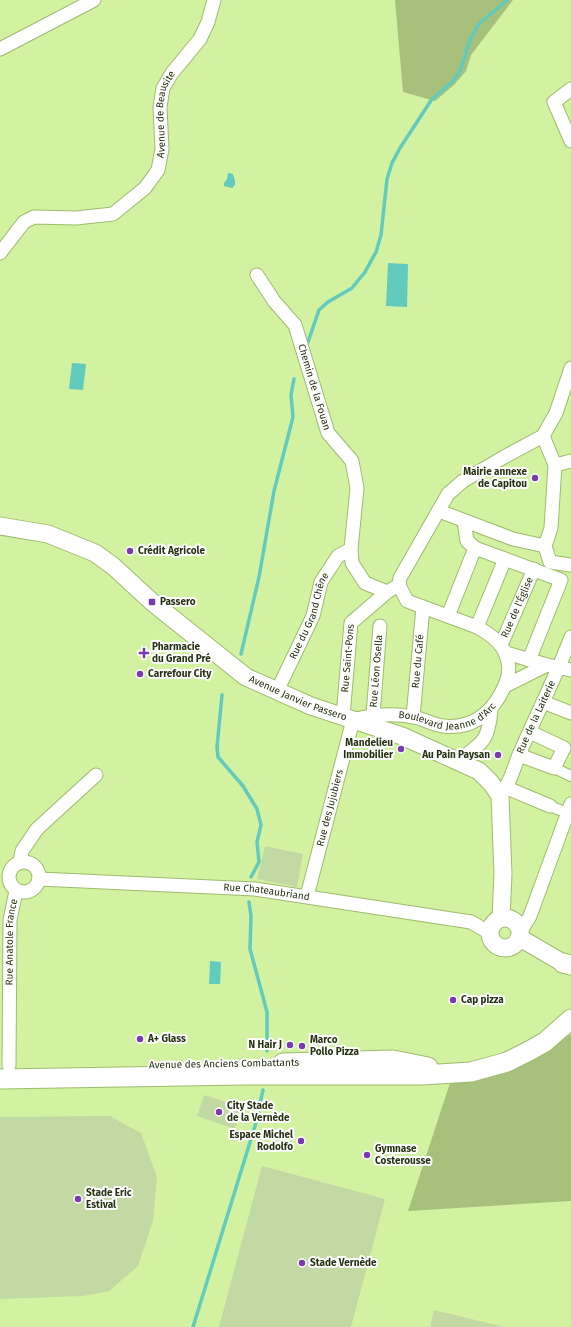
<svg xmlns="http://www.w3.org/2000/svg" width="571" height="1327" font-family="'Fira Sans',sans-serif">
	<style>
		.green { fill: #c3d9a3 }
		.forest { fill: #a7c17c }
		.water { fill: #63cabe }
		.lines { fill: none; stroke-linecap: round; stroke-linejoin: round }
		.stream { stroke: #63cabe; stroke-width: 3.5 }
		.pedestrian-casing { stroke: #9fbc6e; stroke-width: 12 }
		.minor-casing { stroke: #9fbc6e; stroke-width: 15 }
		.tertiary-casing { stroke: #9fbc6e; stroke-width: 19 }
		.secondary-casing { stroke: #9fbc6e; stroke-width: 21 }
		.pedestrian { stroke: #fff; stroke-width: 10 }
		.minor { stroke: #fff; stroke-width: 13 }
		.tertiary { stroke: #fff; stroke-width: 17 }
		.secondary { stroke: #fff; stroke-width: 19 }
		.poi-dot { fill: #7a3aaf; stroke: #fff; stroke-width: 1.5 }
		.labels { text-anchor: middle; dominant-baseline: central; stroke-width: 4; stroke-linejoin: round; paint-order: stroke }
		.street-label { font-size: 10px; fill: #263212; stroke: #fff }
		.poi-label { font-size: 10px; font-weight: bold; fill: #263212; stroke: #fff; text-anchor: start }
	</style>
	<rect width="100%" height="100%" fill="#d2f1a1"/>
	<g class="green">
		<polygon points="265,846 303,854 297,887 257,879"/>
		<polygon points="204,1095 242,1107 235,1129 197,1116"/>
		<polygon points="110,1116 141,1133 157,1177 153,1221 138,1266 109,1291 83,1296 0,1299 0,1117"/>
		<polygon points="262,1166 385,1199 351,1327 219,1327"/>
		<polygon points="434,1310 504,1327 430,1327"/>
	</g>
	<g class="forest">
		<polygon points="395,0 513,0 471,55 466,71 454,85 435,101 403,92"/>
		<polygon points="571,1034 571,1201 408,1211 450,1083 474,1079 535,1056"/>
	</g>
	<g class="water">
		<path d="M228 173 233 174C234 179 238 184 232 188L224 186V183L227 179Z"/>
		<polygon points="388,263 408,264 407,307 386,306"/>
		<polygon points="72,363 86,364 83,390 69,389"/>
		<polygon points="210,961 221,962 220,984 209,984"/>
	</g>
	<g class="lines">
		<g class="stream">
			<polyline points="308,342 319,310 328,302 352,288 365,272 376,252 381,235 387,179 392,163 400,148 432,99 452,82 460,71 470,40 479,24 507,0"/>
			<polyline points="241,654 259,577 274,491 293,417 291,395 294,379"/>
			<polyline points="222,695 217,747 218,757 243,786 257,809 261,825 257,842 259,862 251,877"/>
			<polyline points="249,902 251,916 250,949 267,1012 267,1051"/>
			<polyline points="193,1327 255,1126 263,1090"/>
		</g>
		<defs>
			<g id="pedestrian">
				<polyline points="554,768 571,776"/>
				<polyline points="550,806 567,813"/>
			</g>
			<g id="minor">
				<polyline points="0,49 94,0"/>
				<polyline points="571,89 554,102 571,141"/>
				<path id="s1" d="M0 253 24 222 34 217 76 218 113 214 145 188 158 170 162 149 160 107 163 88 172 73 200 39 208 22 214 0"/>
				<path id="s2" d="M257 275 274 301 295 325 328 433 352 461 357 488 351 549 352 563 365 583 387 592 399 585"/>
				<polyline points="543,436 555,465 551,528 545,546 550,562 571,565"/>
				<polyline points="555,465 571,461"/>
				<polyline points="439,511 513,539 545,546"/>
				<polyline points="464,521 467,541 475,548 561,580 529,660"/>
				<polyline points="448,616 475,548"/>
				<polyline points="477,627 505,559"/>
				<path id="s3" d="M501 645 534 569"/>
				<polyline points="506,653 547,665 571,670"/>
				<polyline points="505,686 547,665"/>
				<path id="s4" d="M277 691 313 616 321 582 338 556 351 549"/>
				<polyline points="543,702 571,713"/>
				<path id="s5" d="M373 715 380 626"/>
				<path id="s6" d="M343 716 351 623 387 592"/>
				<path id="s7" d="M413 717 423 607"/>
				<polyline points="519,755 554,768 564,748 530,732"/>
				<path d="M459 760C483 743 489 740 491 709"/>
				<polyline points="507,788 550,806"/>
				<path id="s8" d="M500 796C510 784 513 770 519 755 536 715 556 677 571 637"/>
				<polyline points="20,862 22,851 37,829 96,775"/>
				<circle cx="24" cy="877" r="15"/>
				<path id="s9" d="M39 879 255 889 471 922 490 933"/>
				<path id="s10" d="M307 896 353 720C372 715 394 713 414 717 424 719 433 725 443 726 468 729 486 718 499 697 505 686 511 674 508 662 505 645 492 635 477 627L407 601 399 585 400 578 448 494 463 481 504 457 543 436 556 413 571 368"/>
				<polyline points="520,933 530,916 571,804"/>
				<path id="s11" d="M9 1066 10 920 16 891"/>
			</g>
			<g id="tertiary">
				<path id="s12" d="M0 526 48 534 95 553 113 566 152 602 246 677 311 706 402 736 479 771 491 783 500 796 503 874 501 918"/>
				<circle cx="505" cy="933" r="15"/>
				<polyline points="520,938 563,963"/>
			</g>
			<g id="secondary">
				<polyline points="563,963 571,965"/>
				<polyline points="283,1063 393,1060 428,1067"/>
				<polyline points="0,1079 244,1075 422,1075 471,1072 507,1062 529,1051 545,1042 571,1019"/>
			</g>
		</defs>
		<use href="#pedestrian" class="pedestrian-casing"/>
		<use href="#minor" class="minor-casing"/>
		<use href="#tertiary" class="tertiary-casing"/>
		<use href="#secondary" class="secondary-casing"/>
		<use href="#pedestrian" class="pedestrian"/>
		<use href="#minor" class="minor"/>
		<use href="#tertiary" class="tertiary"/>
		<use href="#secondary" class="secondary"/>
	</g>
	<g class="poi-dot">
		<circle cx="535" cy="478" r="4"/>
		<circle cx="130" cy="551" r="4"/>
		<rect x="148" y="598" width="8" height="8" rx="2"/>
		<path d="M142 647h4v4h4v4h-4v4h-4v-4h-4v-4h4z"/>
		<circle cx="140" cy="674" r="4"/>
		<circle cx="401" cy="749" r="4"/>
		<circle cx="498" cy="755" r="4"/>
		<circle cx="453" cy="1000" r="4"/>
		<circle cx="140" cy="1039" r="4"/>
		<circle cx="290" cy="1045" r="4"/>
		<circle cx="302" cy="1046" r="4"/>
		<circle cx="219" cy="1112" r="4"/>
		<circle cx="301" cy="1141" r="4"/>
		<circle cx="367" cy="1155" r="4"/>
		<circle cx="78" cy="1199" r="4"/>
		<circle cx="302" cy="1263" r="4"/>
	</g>
	<g class="labels">
		<g class="street-label">
			<text stroke="none"><textPath href="#s1" startOffset="250">Avenue de Beausite</textPath></text>
			<text stroke="none"><textPath href="#s2" startOffset="128">Chemin de la Fouan</textPath></text>
			<text stroke="none"><textPath href="#s3" startOffset="41">Rue de l'Église</textPath></text>
			<text stroke="none"><textPath href="#s4" startOffset="82">Rue du Grand Chêne</textPath></text>
			<text stroke="none"><textPath href="#s6" startOffset="58">Rue Saint-Pons</textPath></text>
			<text stroke="none"><textPath href="#s7" startOffset="56">Rue du Café</textPath></text>
			<text stroke="none"><textPath href="#s5" startOffset="44">Rue Léon Osella</textPath></text>
			<text stroke="none"><textPath href="#s12" startOffset="351">Avenue Janvier Passero</textPath></text>
			<text stroke="none"><textPath href="#s10" startOffset="280">Boulevard Jeanne d'Arc</textPath></text>
			<text stroke="none"><textPath href="#s8" startOffset="87">Rue de la Laiterie</textPath></text>
			<text stroke="none"><textPath href="#s10" startOffset="91">Rue des Jujubiers</textPath></text>
			<text stroke="none"><textPath href="#s9" startOffset="228">Rue Chateaubriand</textPath></text>
			<text stroke="none"><textPath href="#s11" startOffset="124">Rue Anatole France</textPath></text>
			<text transform="translate(224 1064) rotate(-1)">Avenue des Anciens Combattants</text>
		</g>
		<g class="poi-label">
			<text x="527" y="472" text-anchor="end">Mairie annexe<tspan x="527" dy="12">de Capitou</tspan></text>
			<text x="138" y="551">Crédit Agricole</text>
			<text x="160" y="602">Passero</text>
			<text x="152" y="647">Pharmacie<tspan x="152" dy="12">du Grand Pré</tspan></text>
			<text x="148" y="674">Carrefour City</text>
			<text x="393" y="743" text-anchor="end">Mandelieu<tspan x="393" dy="12">Immobilier</tspan></text>
			<text x="490" y="755" text-anchor="end">Au Pain Paysan</text>
			<text x="461" y="1000">Cap pizza</text>
			<text x="148" y="1039">A+ Glass</text>
			<text x="310" y="1040">Marco<tspan x="310" dy="12">Pollo Pizza</tspan></text>
			<text x="282" y="1045" text-anchor="end">N Hair J</text>
			<text x="227" y="1106">City Stade<tspan x="227" dy="12">de la Vernède</tspan></text>
			<text x="293" y="1135" text-anchor="end">Espace Michel<tspan x="293" dy="12">Rodolfo</tspan></text>
			<text x="375" y="1149">Gymnase<tspan x="375" dy="12">Costerousse</tspan></text>
			<text x="86" y="1193">Stade Eric<tspan x="86" dy="12">Estival</tspan></text>
			<text x="310" y="1263">Stade Vernède</text>
		</g>
	</g>
</svg>
